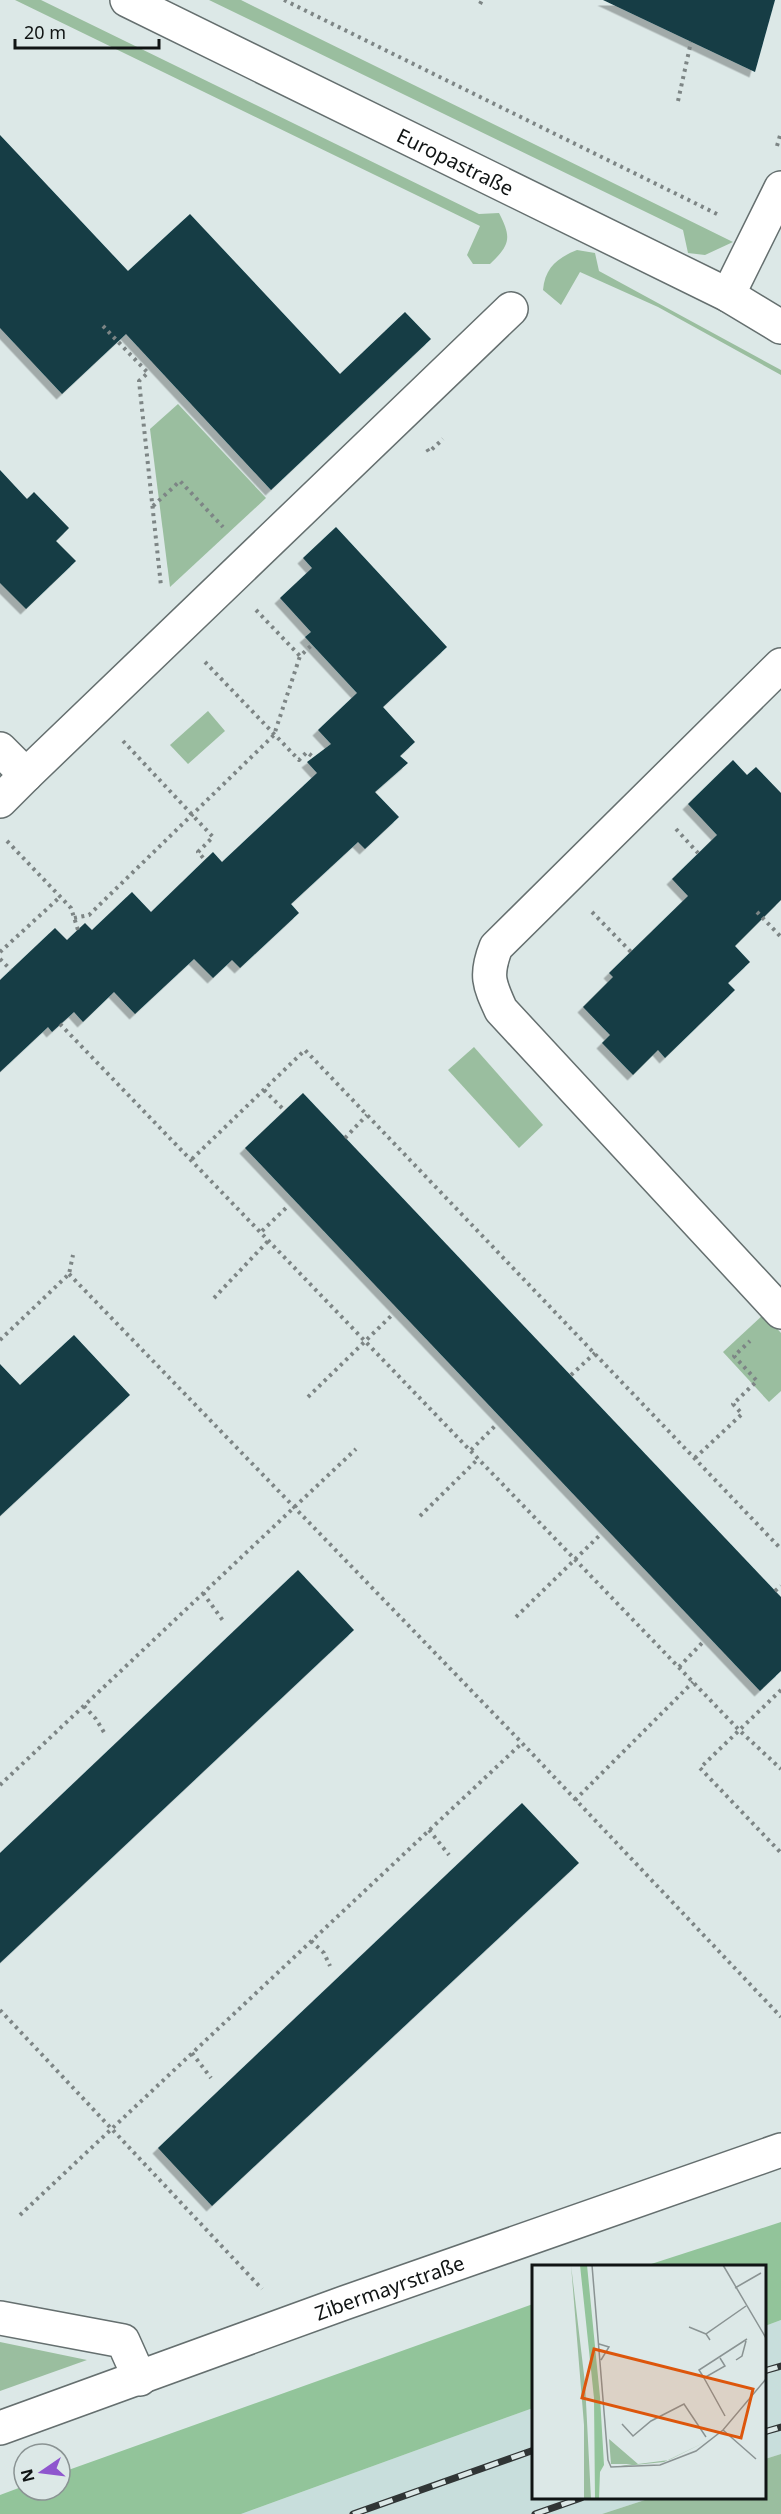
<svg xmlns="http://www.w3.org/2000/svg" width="781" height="2514" font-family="'Noto Sans',sans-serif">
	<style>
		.built { fill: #c8dedc }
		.green { fill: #9abe9f }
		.forest { fill: #92c49a }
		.building { fill: #123c45; filter: url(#shadow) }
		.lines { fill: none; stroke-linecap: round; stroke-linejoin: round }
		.minor-casing { stroke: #656f6f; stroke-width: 36 }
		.path { stroke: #7d8585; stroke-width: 4; stroke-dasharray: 3 4.5; stroke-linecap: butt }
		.minor { stroke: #fff; stroke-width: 33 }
		.rail-casing { stroke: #303535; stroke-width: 7 }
		.rail { stroke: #dce8e7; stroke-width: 4.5; stroke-dasharray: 14; stroke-linecap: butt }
		.labels { text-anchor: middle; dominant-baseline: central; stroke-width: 6; stroke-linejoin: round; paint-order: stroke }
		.street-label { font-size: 20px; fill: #101414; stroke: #dce8e7 }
		.inset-road { fill: none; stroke: #8a9393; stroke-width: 1.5 }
		.view { fill: #dd560c; fill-opacity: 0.15; stroke: #dd560c; stroke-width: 3 }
		.inset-edge { fill: none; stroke: #101414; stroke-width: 3 }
	</style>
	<defs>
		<filter id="shadow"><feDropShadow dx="-5.5" dy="5.5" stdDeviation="0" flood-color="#0004"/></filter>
	</defs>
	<rect width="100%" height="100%" fill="#dce8e7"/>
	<g class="built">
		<polygon points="781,2320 781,2454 765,2459 765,2326"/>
		<polygon points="533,2408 534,2498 651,2498 602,2514 241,2514"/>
	</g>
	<g class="green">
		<path d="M15 0H41L479 214 499 213C512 238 510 245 490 264H473L467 255 480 226Z"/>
		<polygon points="209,0 241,0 733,242 705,255 688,253 683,230"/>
		<path d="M577 250 595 253 599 271 781 370V375L658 307 580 272 561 305 543 290C545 268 557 258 577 250Z"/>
		<polygon points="178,404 266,498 170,587 150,429"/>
		<polygon points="208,711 225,731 188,764 170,745"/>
		<polygon points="474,1047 543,1125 519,1148 448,1070"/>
		<polygon points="764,1314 781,1333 781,1391 769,1402 723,1352"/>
		<polygon points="0,2342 87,2360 0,2391"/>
		<polygon points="781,2454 781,2514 602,2514 651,2498 764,2498 765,2459"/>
	</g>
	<g class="forest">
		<polygon points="781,2222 781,2320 765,2326 764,2266 645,2266"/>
		<polygon points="533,2304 533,2408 241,2514 0,2514 0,2495 24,2486 24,2490 60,2490 60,2473"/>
	</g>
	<g class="building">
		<polygon points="603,0 775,0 755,72"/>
		<polygon points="0,135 128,271 190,214 340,374 405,312 431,339 271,490 126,334 62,394 0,328"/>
		<polygon points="0,470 27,499 34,492 69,528 56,541 76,561 26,609 0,583"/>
		<polygon points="336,527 447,647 383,707 415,742 400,756 408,763 375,792 399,817 365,849 358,842 291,904 299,913 240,968 232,960 213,978 194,959 135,1014 114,992 83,1022 74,1012 52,1032 48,1027 0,1072 0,980 55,928 67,940 85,923 92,930 132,892 151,912 213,852 222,862 317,773 307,762 331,744 318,730 357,693 305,637 311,632 280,598 312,568 303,558"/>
		<polygon points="733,760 747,775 756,767 781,793 781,900 735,946 750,962 728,983 735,990 665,1058 658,1050 633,1075 602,1043 610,1035 583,1007 613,977 609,973 688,896 672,879 717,835 688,804"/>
		<polygon points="303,1093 781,1597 781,1671 760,1691 245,1148"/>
		<polygon points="74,1335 130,1395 0,1516 0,1364 20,1385"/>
		<polygon points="298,1570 354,1630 0,1963 0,1853"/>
		<polygon points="522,1803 579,1863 212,2206 158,2148"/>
	</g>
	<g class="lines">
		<defs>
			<g id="minor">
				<path id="s1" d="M127 0 728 295 781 327"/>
				<polyline points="728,295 781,188"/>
				<path d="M781 665 496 947C485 975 489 984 501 1010L781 1312"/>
				<polyline points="0,749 26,775 0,801"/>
				<polyline points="26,775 511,309"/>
				<polyline points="0,2318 123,2341 140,2379"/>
				<path id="s2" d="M0 2428 344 2303 781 2150"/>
			</g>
		</defs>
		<use href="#minor" class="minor-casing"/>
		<g class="path">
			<polyline points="284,0 721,216"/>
			<polyline points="480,4 482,0"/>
			<polyline points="678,101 691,42"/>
			<polyline points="777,146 781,132"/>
			<polyline points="103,326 148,373 139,381 161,586"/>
			<polyline points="427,449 429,452 443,439"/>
			<polyline points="153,506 180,481 223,527"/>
			<polyline points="256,610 300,656 312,645"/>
			<polyline points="205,662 299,760 307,752 313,757"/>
			<polyline points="123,741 213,837 198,852 205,860"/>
			<polyline points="676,829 698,853"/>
			<polyline points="7,841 71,908 78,930"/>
			<polyline points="592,912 631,952"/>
			<polyline points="757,912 781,937"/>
			<polyline points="74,918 89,915 274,735 300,656"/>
			<polyline points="0,952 60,897"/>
			<polyline points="0,959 11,970"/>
			<polyline points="60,1024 739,1730 781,1769"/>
			<polyline points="264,1090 284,1110"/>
			<polyline points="345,1138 367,1115"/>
			<polyline points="192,1159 305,1050 781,1549"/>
			<polyline points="262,1231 287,1207"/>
			<polyline points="69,1274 522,1743 781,2017"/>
			<polyline points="214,1298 269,1240"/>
			<polyline points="0,1340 69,1274 73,1255"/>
			<polyline points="571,1375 595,1353"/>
			<polyline points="308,1397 391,1316"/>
			<polyline points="471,1450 495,1426"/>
			<polyline points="695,1458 742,1414 733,1404 757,1381 734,1356 750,1341"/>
			<polyline points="420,1516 479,1458"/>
			<polyline points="775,1591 781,1586"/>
			<polyline points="203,1593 224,1622"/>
			<polyline points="516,1617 600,1535"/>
			<polyline points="679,1667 702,1643"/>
			<polyline points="781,1690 700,1768 781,1853"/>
			<polyline points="84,1706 96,1719 105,1734"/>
			<polyline points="0,1785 356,1449"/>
			<polyline points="575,1800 693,1682"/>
			<polyline points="429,1830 449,1855"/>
			<polyline points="311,1941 324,1953 330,1966"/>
			<polyline points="0,2010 262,2289"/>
			<polyline points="192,2053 211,2078"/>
			<polyline points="20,2215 522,1743"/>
		</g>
		<use href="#minor" class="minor"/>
		<defs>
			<g id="rail">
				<polyline points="764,2371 781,2366"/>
				<polyline points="764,2432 781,2427"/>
				<polyline points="353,2514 534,2450"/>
				<polyline points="535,2514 581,2498"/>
			</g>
		</defs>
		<use href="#rail" class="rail-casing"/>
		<use href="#rail" class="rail"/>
	</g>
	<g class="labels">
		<g class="street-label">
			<text stroke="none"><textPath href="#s1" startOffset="366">Europastraße</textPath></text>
			<text stroke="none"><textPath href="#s2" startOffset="414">Zibermayrstraße</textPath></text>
		</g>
	</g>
	<g transform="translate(532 2265)">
		<rect width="234" height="234" fill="#dce8e7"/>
		<path d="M39 0 53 118 59 234H52V160ZM77 174 106 199 137 195 173 177 132 197 83 202 100 199H79Z" fill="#9abe9f"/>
		<path d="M48 0H55L68 132 72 200 68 207 67 234H63L62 133Z" fill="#92c49a"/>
		<path class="inset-road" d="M60 0 76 195 79 202 128 200 164 186 191 165 234 114M191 0 234 73M203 23 229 8M157 62 174 69M178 75 174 69 214 41M67 79 77 82 69 95M188 93 193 101 172 113 167 105 215 74M204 95 210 91 214 76M172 113 193 151M90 159 101 171 119 156 152 139 174 172M191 165 224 194"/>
		<path class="view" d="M62 84 221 124 209 173 50 133Z"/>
		<rect width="234" height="234" class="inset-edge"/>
	</g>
	<g transform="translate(42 2472) rotate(256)"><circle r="28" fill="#dce8e7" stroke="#8a9393" stroke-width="1.5"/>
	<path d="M0-4.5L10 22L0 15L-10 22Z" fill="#8f56ce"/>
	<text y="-9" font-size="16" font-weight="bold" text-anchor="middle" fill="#101414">N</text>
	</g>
	<path d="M15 39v9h144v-9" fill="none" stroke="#101414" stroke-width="3"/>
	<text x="24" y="39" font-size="18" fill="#101414" stroke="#dce8e7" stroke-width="4.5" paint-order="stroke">20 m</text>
</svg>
